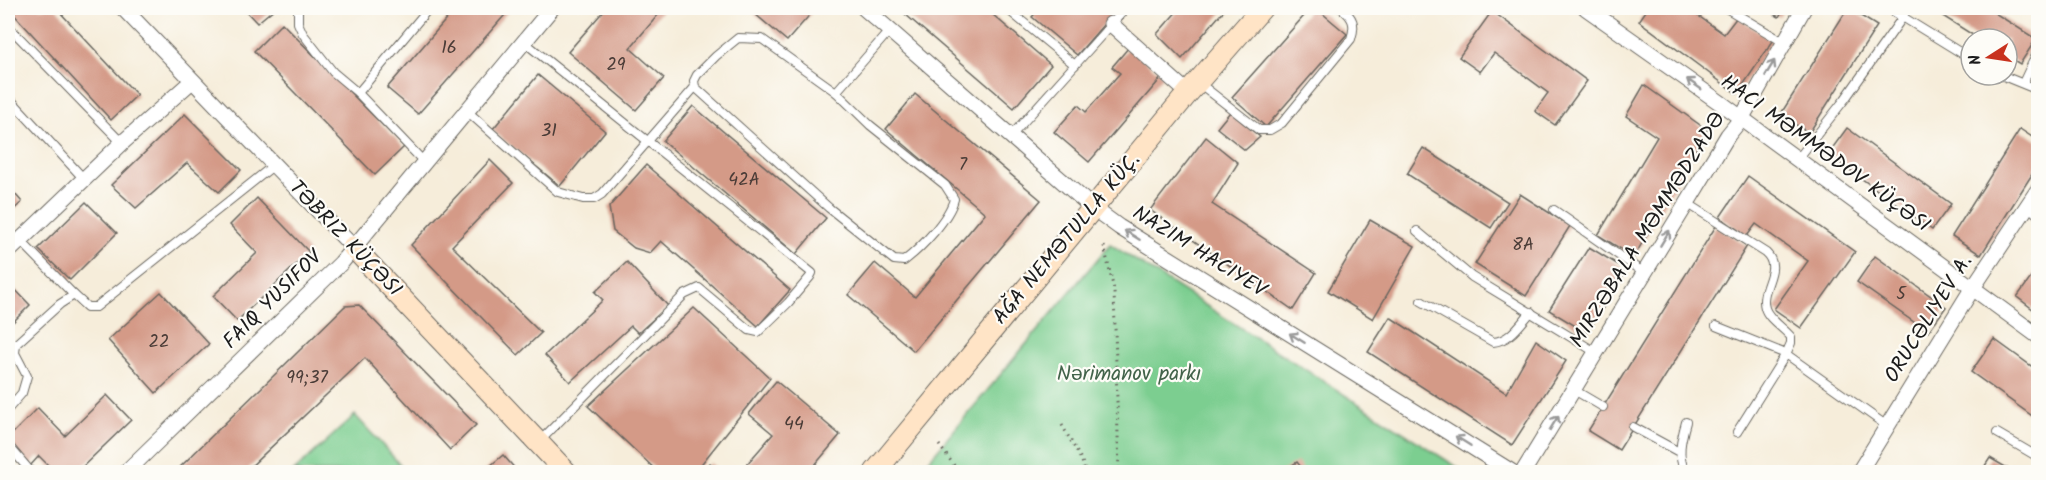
<svg xmlns="http://www.w3.org/2000/svg" width="2046" height="480" font-family="Kalam,sans-serif">
	<style>
		.green { fill: #7bce90; stroke: #4c7556; stroke-width: 1.5 }
		.building { fill: #d49a87 }
		.lines { fill: none; stroke-linecap: round; stroke-linejoin: round }
		.lane-casing { stroke: #68655e; stroke-width: 10 }
		.street-casing { stroke: #68655e; stroke-width: 17 }
		.secondary-casing { stroke: #68655e; stroke-width: 23 }
		.path { stroke: #68655e; stroke-width: 3; stroke-dasharray: 1.5 4.5; stroke-linecap: butt }
		.lane { stroke: #fff; stroke-width: 8 }
		.street { stroke: #fff; stroke-width: 15 }
		.secondary { stroke: #ffe4c6; stroke-width: 21 }
		.oneway { stroke: #999 }
		.labels { text-anchor: middle; dominant-baseline: central; stroke-width: 4.5; stroke-linejoin: round; paint-order: stroke }
		.number-label { font-size: 18px; fill: #4a3c37 }
		.street-label { font-size: 21px; fill: #1c1c1c; stroke: #fdfcf7 }
		.park-label { font-size: 21px; fill: #42634a; stroke: #fdfcf7 }
	</style>
	<rect width="100%" height="100%" fill="#fdfcf7"/>
	<filter id="ink" filterUnits="userSpaceOnUse"><feTurbulence type="fractalNoise" baseFrequency=".0167" numOctaves="2"/><feDisplacementMap in="SourceGraphic" scale="12" xChannelSelector="R" yChannelSelector="G"/><feConvolveMatrix kernelMatrix="1 2 1 2 8 2 1 2 1" color-interpolation-filters="sRGB"/></filter>
	<filter id="wash" filterUnits="userSpaceOnUse"><feTurbulence type="fractalNoise" baseFrequency=".008" numOctaves="4" result="noise"/><feDisplacementMap in="SourceGraphic" scale="24" xChannelSelector="R" yChannelSelector="G"/><feGaussianBlur stdDeviation="1.35" result="paint"/><feColorMatrix in="noise" values="0 0 0 0 0 0 0 0 0 0 0 0 0 0 0 0 0 1.4 0 .05"/><feComposite in="paint" operator="in"/></filter>
	<g filter="url(#wash)">
		<rect width="100%" height="100%" fill="#f6edda"/>
		<g class="green">
			<polygon points="1110,244 1465,472 919,472"/>
			<polygon points="355,415 407,472 293,472"/>
		</g>
		<g id="blocks">
			<g class="building">
				<polygon points="8,8 56,8 137,95 111,120"/>
				<polygon points="243,8 275,8 257,23"/>
				<polygon points="456,8 511,8 418,114 387,88"/>
				<polygon points="606,8 664,8 630,48 664,78 636,110 568,52"/>
				<polygon points="748,8 811,8 814,10 787,41"/>
				<polygon points="898,8 985,8 1051,65 1014,108"/>
				<polygon points="1040,8 1118,8 1077,55 1032,17"/>
				<polygon points="1180,8 1226,8 1182,59 1157,34"/>
				<polygon points="1311,8 1316,8 1347,34 1266,127 1232,97"/>
				<polygon points="1648,8 1687,8 1724,34 1737,17 1773,41 1737,94 1639,21"/>
				<polygon points="1763,8 1784,8 1779,17"/>
				<polygon points="1848,8 1877,26 1809,133 1780,115"/>
				<polygon points="1930,8 1987,8 2036,39 2020,64 2007,56 2007,39 1979,39"/>
				<polygon points="1492,11 1587,81 1555,125 1535,111 1548,93 1494,53 1480,72 1459,57"/>
				<polygon points="282,23 404,147 375,175 254,51"/>
				<polygon points="1129,47 1163,76 1089,162 1054,132 1078,105 1086,112 1120,73 1112,67"/>
				<polygon points="538,75 605,131 560,186 492,130"/>
				<polygon points="1644,85 1707,130 1634,257 1598,235 1657,137 1626,116"/>
				<polygon points="915,94 1041,200 914,351 848,295 875,263 915,297 985,213 886,129"/>
				<polygon points="693,106 826,218 796,254 663,141"/>
				<polygon points="1230,112 1260,137 1245,150 1217,128"/>
				<polygon points="185,114 241,170 219,192 187,163 136,208 111,185"/>
				<polygon points="1847,128 1951,204 1932,230 1828,154"/>
				<polygon points="2020,129 2038,141 2038,165 1981,255 1952,236"/>
				<polygon points="1206,137 1238,163 1212,204 1316,273 1293,310 1150,210"/>
				<polygon points="1423,148 1508,202 1491,228 1407,174"/>
				<polygon points="490,160 513,183 452,246 541,333 518,355 411,245"/>
				<polygon points="646,165 790,290 758,326 661,241 650,253 634,248 613,231 609,207"/>
				<polygon points="1748,176 1855,252 1801,328 1774,309 1808,261 1756,224 1747,236 1720,217"/>
				<polygon points="8,186 22,202 8,215"/>
				<polygon points="1520,194 1570,226 1526,296 1475,264"/>
				<polygon points="257,198 309,252 237,321 213,296 257,253 230,225"/>
				<polygon points="86,202 117,233 70,280 38,249"/>
				<polygon points="1370,220 1415,246 1373,319 1328,291"/>
				<polygon points="1716,226 1747,246 1619,450 1588,431"/>
				<polygon points="1589,247 1627,270 1587,333 1549,310"/>
				<polygon points="1875,256 1946,307 1928,332 1857,282"/>
				<polygon points="627,262 668,306 638,333 631,326 570,382 545,355 603,300 595,292"/>
				<polygon points="2038,268 2038,313 2017,297"/>
				<polygon points="10,284 30,305 8,327 8,287"/>
				<polygon points="161,292 209,344 156,393 108,340"/>
				<polygon points="359,305 476,425 450,450 365,358 245,472 175,472 345,306"/>
				<polygon points="694,308 770,378 695,472 658,472 588,406"/>
				<polygon points="1390,317 1506,393 1536,340 1566,361 1512,445 1368,352"/>
				<polygon points="1994,339 2038,371 2038,420 1971,372"/>
				<polygon points="776,381 840,435 809,472 740,472 773,434 749,414"/>
				<polygon points="107,395 131,420 77,472 55,472 39,456 30,466 8,443 8,438 38,408 65,436"/>
				<polygon points="503,455 518,472 483,472"/>
				<polygon points="1990,458 2014,472 1981,472"/>
				<polygon points="1297,462 1305,472 1281,472"/>
				<polygon points="710,463 721,472 702,472"/>
			</g>
		</g>
	</g>
	<g filter="url(#ink)">
		<use href="#blocks" fill-opacity="0" stroke="#68655e" stroke-width="1.5"/>
		<g class="lines">
			<defs>
				<g id="lane">
					<polyline points="298,8 298,23 303,34 333,72 358,93 424,162"/>
					<polyline points="1006,8 1075,65"/>
					<polyline points="1726,8 1785,43"/>
					<polyline points="1888,8 1971,59"/>
					<polyline points="8,26 122,143"/>
					<polyline points="523,41 812,273 810,277 788,303 758,332 749,330 699,288 684,295 539,442"/>
					<polyline points="2001,75 2038,90"/>
					<path d="M1199 83 1259 130H1270L1282 123 1351 39C1356 24 1353 17 1341 8"/>
					<polyline points="2023,83 2038,51"/>
					<polyline points="836,92 890,30"/>
					<polyline points="358,93 429,8"/>
					<polyline points="10,99 84,179"/>
					<path d="M467 111 558 192 583 199H594L602 194 695 87 694 81 697 75 716 56 738 38 762 39 836 92 870 125 945 185 954 199C949 219 921 248 904 261L894 260 829 208 695 87"/>
					<polyline points="1011,136 1126,8"/>
					<polyline points="1797,160 1845,99 1900,21 1907,8"/>
					<path d="M1687 203 1766 253C1783 269 1759 288 1765 308 1768 319 1784 328 1791 337V343L1786 354 1716 326"/>
					<polyline points="2028,206 2038,215"/>
					<polyline points="1554,210 1644,273"/>
					<polyline points="1417,231 1472,277 1597,353"/>
					<polyline points="20,240 74,295"/>
					<path d="M1421 301 1493 342C1510 341 1520 324 1531 312"/>
					<polyline points="1574,390 1603,407"/>
					<polyline points="8,409 22,393 27,376 15,353 16,344 60,304 74,295 87,307 96,307 274,165"/>
					<polyline points="1633,427 1679,452"/>
					<polyline points="1737,432 1786,354 1887,426"/>
					<polyline points="1997,433 2038,457"/>
					<polyline points="8,445 31,472"/>
					<path d="M1685 472C1677 455 1681 440 1686 422"/>
				</g>
				<g id="street">
					<polyline points="123,8 353,247"/>
					<polyline points="864,8 1093,208 1119,227 1512,472"/>
					<polyline points="1586,8 1722,104 2038,336"/>
					<polyline points="1111,24 1188,93"/>
					<polyline points="8,252 122,143 192,81"/>
					<polyline points="126,472 341,263 552,8"/>
					<polyline points="1523,472 1687,203 1728,135 1741,119 1804,8"/>
					<polyline points="1859,472 1972,289 2038,190"/>
				</g>
				<g id="secondary">
					<polyline points="353,247 566,472"/>
					<polyline points="875,472 1188,93 1262,8"/>
				</g>
			</defs>
			<use href="#lane" class="lane-casing"/>
			<use href="#street" class="street-casing"/>
			<use href="#secondary" class="secondary-casing"/>
			<g class="path">
				<polyline points="1104,246 1114,290 1119,472"/>
				<polyline points="1062,425 1082,461 1085,472"/>
				<polyline points="939,445 959,472"/>
			</g>
			<use href="#lane" class="lane"/>
			<use href="#street" class="street"/>
			<use href="#secondary" class="secondary"/>
		</g>
		<defs><path id="oneway-shaft" d="M-6 0H5M1.5-3L5.5 0L1.5 3" fill="none" stroke-width="1.6" stroke-linecap="round" stroke-linejoin="round" transform="scale(1.5)"/></defs>
		<g class="oneway">
			<use href="#oneway-shaft" transform="translate(1770 68) rotate(-59)"/>
			<use href="#oneway-shaft" transform="translate(1694 84) rotate(-145)"/>
			<use href="#oneway-shaft" transform="translate(1132 235) rotate(-148)"/>
			<use href="#oneway-shaft" transform="translate(1665 238) rotate(-59)"/>
			<use href="#oneway-shaft" transform="translate(1297 338) rotate(-148)"/>
			<use href="#oneway-shaft" transform="translate(1554 423) rotate(-59)"/>
			<use href="#oneway-shaft" transform="translate(1463 441) rotate(-148)"/>
		</g>
	</g>
	<g class="labels">
		<g class="number-label">
			<text x="449" y="48">16</text>
			<text x="616" y="65">29</text>
			<text x="549" y="131">31</text>
			<text x="963" y="165">7</text>
			<text x="744" y="180">42A</text>
			<text x="1523" y="245">8A</text>
			<text x="1901" y="294">5</text>
			<text x="159" y="342">22</text>
			<text x="307" y="378">99;37</text>
			<text x="794" y="424">44</text>
		</g>
		<g class="street-label">
			<text transform="translate(1825 154) rotate(36)">HACI MƏMMƏDOV KÜÇƏSI</text>
			<text transform="translate(1648 230) rotate(-58)">MIRZƏBALA MƏMMƏDZADƏ</text>
			<text transform="translate(345 239) rotate(46)">TƏBRIZ KÜÇƏSI</text>
			<text transform="translate(1067 239) rotate(-50)">AĞA NEMƏTULLA KÜÇ.</text>
			<text transform="translate(1199 252) rotate(32)">NAZIM HACIYEV</text>
			<text transform="translate(273 300) rotate(-45)">FAIQ YUSIFOV</text>
			<text transform="translate(1929 319) rotate(-58)">ORUCƏLIYEV A.</text>
		</g>
		<g class="park-label">
			<text x="1129" y="374">Nərimanov parkı</text>
		</g>
	</g>
	<rect width="2046" height="480" fill="none" stroke="#fdfcf7" stroke-width="30"/>
	<g transform="translate(1989 57) rotate(258)"><circle r="28" fill="#fdfcf7" stroke="#a3a29f" stroke-width="1.5"/>
	<path d="M0-4.5L10 22L0 15L-10 22Z" fill="#c8321e"/>
	<text y="-9" font-size="16" font-weight="bold" text-anchor="middle" fill="#1c1c1c">N</text>
	</g>
</svg>
